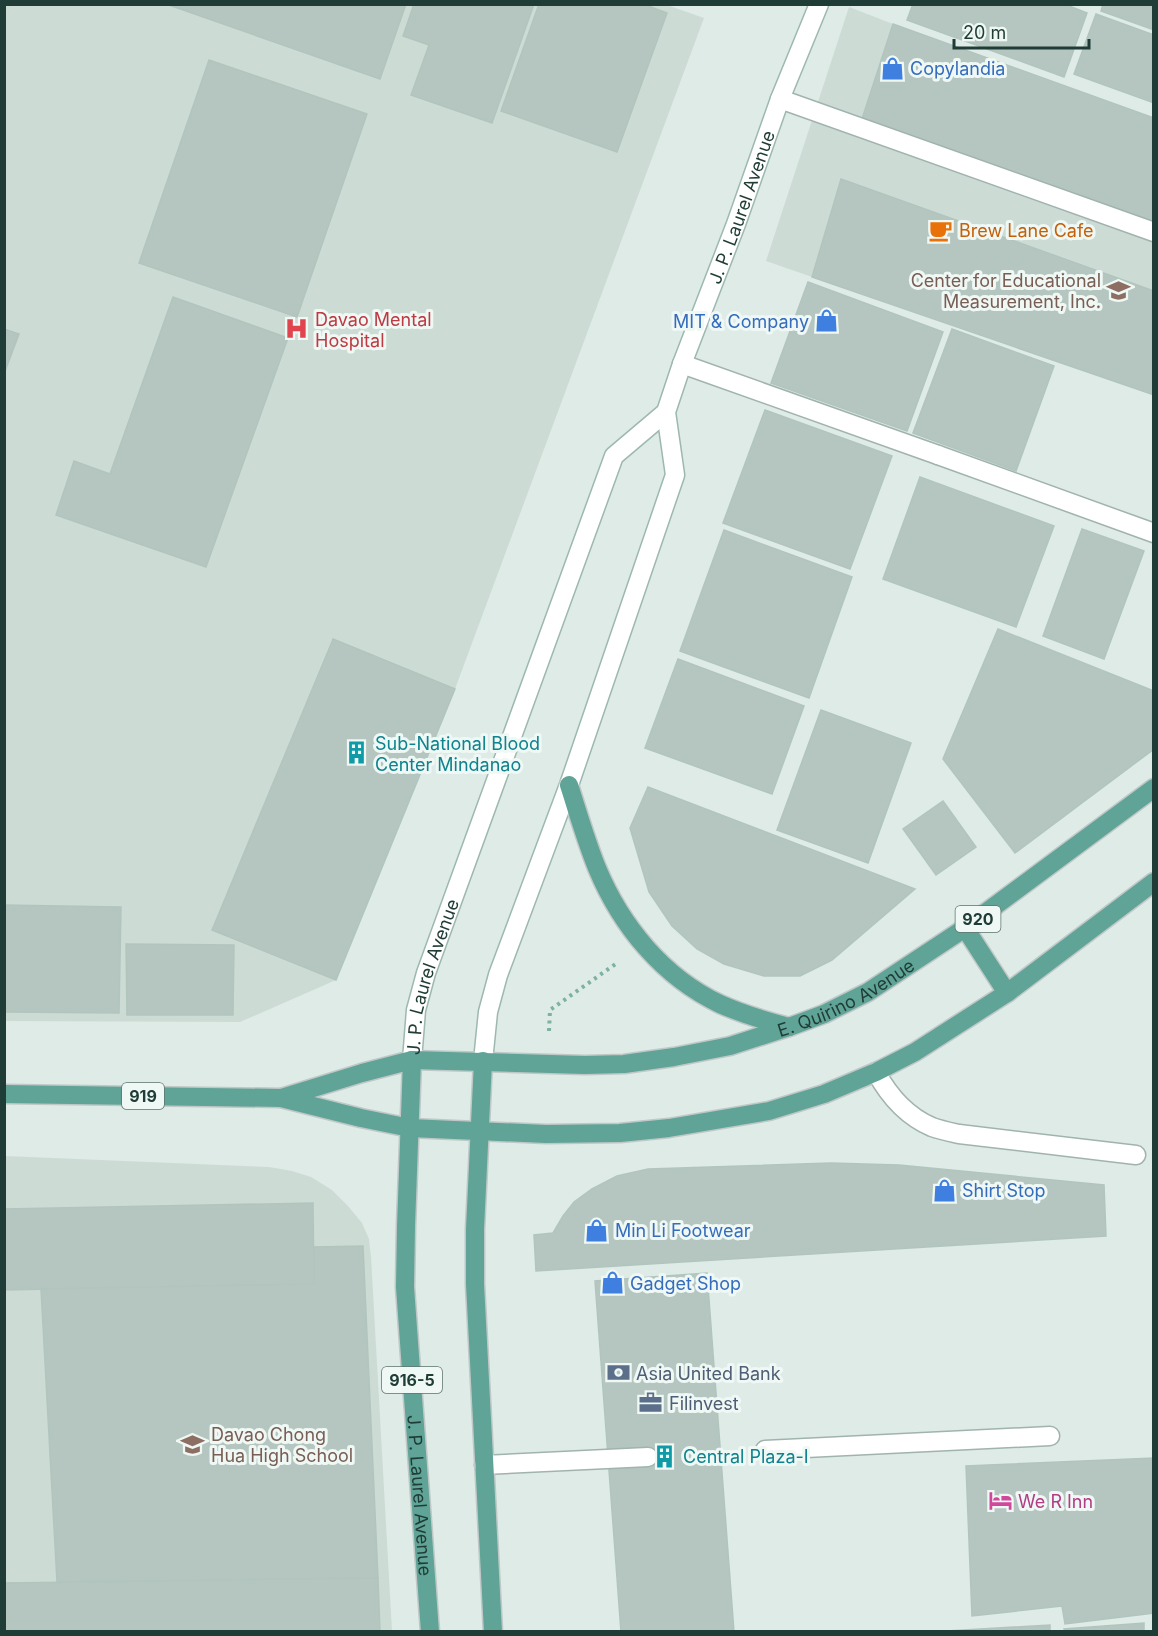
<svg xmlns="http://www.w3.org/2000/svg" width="1158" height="1636" font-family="Inter,sans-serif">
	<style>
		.built { fill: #cddbd5 }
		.building { fill: #b4c6bf; stroke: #b1c5be; stroke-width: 1.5 }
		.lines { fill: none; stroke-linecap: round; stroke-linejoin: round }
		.lane-casing { stroke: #a1b3ae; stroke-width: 21 }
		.street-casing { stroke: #a1b3ae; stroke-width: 21 }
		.secondary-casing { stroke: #9db8b0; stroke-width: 21 }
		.primary-casing { stroke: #c0c8c7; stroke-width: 21 }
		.path { stroke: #7cb1a4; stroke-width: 4; stroke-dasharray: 3 4.5; stroke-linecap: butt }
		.lane { stroke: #fff; stroke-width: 18 }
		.street { stroke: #fff; stroke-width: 18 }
		.secondary { stroke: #fff; stroke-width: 18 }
		.primary { stroke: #60a497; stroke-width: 18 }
		.labels { text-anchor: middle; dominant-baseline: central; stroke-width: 6; stroke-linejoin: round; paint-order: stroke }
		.shield { fill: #eff8f4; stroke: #5d746f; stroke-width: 1.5 }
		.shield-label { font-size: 16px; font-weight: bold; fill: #1f3c36 }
		.shop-label { font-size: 18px; fill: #366cbe; stroke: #eff8f4; text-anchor: start }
		.street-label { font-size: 18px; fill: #1f3c36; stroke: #eff8f4 }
		.food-label { font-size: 18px; fill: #c56008; stroke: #eff8f4; text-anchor: start }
		.education-label { font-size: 18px; fill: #785e54; stroke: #eff8f4; text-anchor: end }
		.health-label { font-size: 18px; fill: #be3a42; stroke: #eff8f4; text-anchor: start }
		.culture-label { font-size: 18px; fill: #0d838f; stroke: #eff8f4; text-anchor: start }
		.service-label { font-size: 18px; fill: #4e5e75; stroke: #eff8f4; text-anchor: start }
		.hotel-label { font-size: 18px; fill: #b23c85; stroke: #eff8f4; text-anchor: start }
	</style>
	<rect width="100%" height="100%" fill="#deebe6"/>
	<g class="built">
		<polygon points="664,4 704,18 455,689 332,639 212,930 336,980 240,1022 5,1021 5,5"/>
		<polygon points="849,7 893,24 1153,118 1153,395 766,261"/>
		<polygon points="5,1156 269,1167 292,1171 311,1177 332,1190 348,1206 362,1223 369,1239 371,1257 392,1631 5,1632"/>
	</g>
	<g class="building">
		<polygon points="166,4 406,4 380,79"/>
		<polygon points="414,4 534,4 492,123 411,95 429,45 403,36"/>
		<polygon points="539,4 643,4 667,13 617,152 501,111"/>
		<polygon points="913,4 1064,4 1087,13 1064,77 907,20"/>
		<polygon points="1103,4 1154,4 1154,30 1101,11"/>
		<polygon points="1096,14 1154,35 1154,103 1074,74"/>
		<polygon points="893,24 1154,118 1154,223 861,122"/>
		<polygon points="209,60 367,114 297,317 139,263"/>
		<polygon points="841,179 1154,291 1154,395 812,277"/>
		<polygon points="808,282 943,332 907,431 771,383"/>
		<polygon points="173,297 288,338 206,567 56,515 74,461 110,474"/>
		<polygon points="4,329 19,334 4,374"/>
		<polygon points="952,329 1054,366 1016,471 913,433"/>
		<polygon points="765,410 892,456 850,569 723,523"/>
		<polygon points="920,477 1054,526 1016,627 883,579"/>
		<polygon points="1082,529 1144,551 1104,659 1043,636"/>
		<polygon points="724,530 852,577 809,698 680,651"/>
		<polygon points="998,629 1154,691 1154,749 1015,853 943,759"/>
		<polygon points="333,639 455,689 336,980 212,930"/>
		<polygon points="678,659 804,706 772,794 645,748"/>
		<polygon points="821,710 911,743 868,863 777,830"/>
		<polygon points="648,787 915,889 832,960 800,976 764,976 724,964 697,949 672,926 649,892 630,828"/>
		<polygon points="943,801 976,847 936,875 903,829"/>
		<polygon points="4,905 121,907 119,1013 4,1012"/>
		<polygon points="126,944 234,945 233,1015 127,1015"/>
		<polygon points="831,1163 899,1165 1104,1185 1106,1236 536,1271 534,1235 553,1233 563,1216 574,1202 592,1189 617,1176 648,1169"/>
		<polygon points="313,1203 314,1284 4,1290 4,1209"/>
		<polygon points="363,1246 378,1578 57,1582 41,1289 314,1284 314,1247"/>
		<polygon points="707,1273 734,1632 621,1632 595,1281"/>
		<polygon points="1154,1458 1154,1613 1065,1624 1062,1606 972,1616 966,1466"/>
		<polygon points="378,1578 380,1632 4,1632 4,1583"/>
		<polygon points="1144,1623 1144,1632 1065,1632 1064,1629"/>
		<polygon points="1050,1625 1050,1632 930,1632"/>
	</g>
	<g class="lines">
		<defs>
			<g id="lane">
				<polyline points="780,99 1154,232"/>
				<polyline points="682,364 938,455"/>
				<path d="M876 1072C889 1096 906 1116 932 1127 940 1130 950 1132 959 1134L1136 1155"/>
				<polyline points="765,1450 1050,1436"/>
				<polyline points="484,1465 648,1457"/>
			</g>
			<polyline id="street" points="938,455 1154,533"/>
			<g id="secondary">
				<path id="s1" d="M412 1060 416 1010 426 973 614 456 666 412"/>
				<path id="s2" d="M483 1061 488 1012 498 975 569 785 675 475 666 412 682 364 736 224 780 99 819 4"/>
			</g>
			<g id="primary">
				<path d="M569 785C578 813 586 841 597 868 621 926 663 977 720 1004 742 1014 766 1021 789 1027"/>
				<polyline points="965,928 1007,993"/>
				<path id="s3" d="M412 1060 406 1226 405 1287 430 1632"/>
				<polyline points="483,1061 475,1229 475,1284 493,1632"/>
				<polyline points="4,1094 281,1098 361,1118 410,1128 546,1134 620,1133 669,1128 769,1111 824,1094 876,1072 915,1052 1007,993 1154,882"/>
				<path id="s4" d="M281 1098 362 1073 412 1060 585 1065 624 1064 674 1057 730 1046 789 1027 824 1014 868 992 965 928 1154 788"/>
			</g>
		</defs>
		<use href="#lane" class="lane-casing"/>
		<use href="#street" class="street-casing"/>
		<use href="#secondary" class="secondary-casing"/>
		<use href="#primary" class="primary-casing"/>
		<polyline class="path" points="549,1031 550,1010 617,963"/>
		<use href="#lane" class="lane"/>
		<use href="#street" class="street"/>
		<use href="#secondary" class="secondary"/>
		<use href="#primary" class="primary"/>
	</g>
	<defs>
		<symbol id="shop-bare" viewBox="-9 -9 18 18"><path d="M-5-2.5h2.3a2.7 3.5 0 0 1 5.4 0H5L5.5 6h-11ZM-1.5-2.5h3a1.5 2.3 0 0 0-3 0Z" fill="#3f7fe0" stroke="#eff8f4" stroke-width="2.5" paint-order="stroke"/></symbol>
		<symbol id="cafe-bare" viewBox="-9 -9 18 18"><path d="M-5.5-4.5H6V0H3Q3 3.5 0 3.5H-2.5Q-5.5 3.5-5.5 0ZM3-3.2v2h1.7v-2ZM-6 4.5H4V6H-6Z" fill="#e8710a" stroke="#eff8f4" stroke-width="2.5" paint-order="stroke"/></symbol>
		<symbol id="school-bare" viewBox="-9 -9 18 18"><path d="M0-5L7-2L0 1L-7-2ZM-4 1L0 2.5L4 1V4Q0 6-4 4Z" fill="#8d6e63" stroke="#eff8f4" stroke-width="2.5" paint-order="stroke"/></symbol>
		<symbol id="hospital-bare" viewBox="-9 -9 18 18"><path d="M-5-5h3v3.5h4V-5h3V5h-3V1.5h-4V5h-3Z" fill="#e0444e" stroke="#eff8f4" stroke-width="2.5" paint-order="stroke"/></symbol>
		<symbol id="building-bare" viewBox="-9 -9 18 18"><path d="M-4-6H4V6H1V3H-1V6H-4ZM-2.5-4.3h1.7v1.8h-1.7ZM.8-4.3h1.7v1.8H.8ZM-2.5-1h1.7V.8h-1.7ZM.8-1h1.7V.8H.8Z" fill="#0f9aa8" stroke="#eff8f4" stroke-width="2.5" paint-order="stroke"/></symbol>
		<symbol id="bank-bare" viewBox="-9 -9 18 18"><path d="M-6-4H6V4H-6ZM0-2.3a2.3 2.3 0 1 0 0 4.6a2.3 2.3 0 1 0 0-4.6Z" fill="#5c6f8a" stroke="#eff8f4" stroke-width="2.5" paint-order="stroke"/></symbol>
		<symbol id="office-bare" viewBox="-9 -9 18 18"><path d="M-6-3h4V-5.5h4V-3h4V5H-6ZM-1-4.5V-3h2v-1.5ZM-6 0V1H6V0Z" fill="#5c6f8a" stroke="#eff8f4" stroke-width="2.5" paint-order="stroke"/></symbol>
		<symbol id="hotel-bare" viewBox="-9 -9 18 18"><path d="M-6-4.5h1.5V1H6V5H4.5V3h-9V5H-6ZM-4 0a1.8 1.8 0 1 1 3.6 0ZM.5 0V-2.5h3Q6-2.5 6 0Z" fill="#d1479c" stroke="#eff8f4" stroke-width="2.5" paint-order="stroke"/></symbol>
	</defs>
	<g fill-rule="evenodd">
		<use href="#shop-bare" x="876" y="52" width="33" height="33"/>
		<use href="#cafe-bare" x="924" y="214" width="33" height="33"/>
		<use href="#school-bare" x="1102" y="274" width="33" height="33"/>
		<use href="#shop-bare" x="810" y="304" width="33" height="33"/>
		<use href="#hospital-bare" x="280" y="312" width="33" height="33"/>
		<use href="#building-bare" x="340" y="736" width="33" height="33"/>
		<use href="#shop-bare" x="928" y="1174" width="33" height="33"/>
		<use href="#shop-bare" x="580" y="1214" width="33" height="33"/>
		<use href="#shop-bare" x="596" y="1266" width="33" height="33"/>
		<use href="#bank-bare" x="602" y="1356" width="33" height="33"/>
		<use href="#office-bare" x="634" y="1386" width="33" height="33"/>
		<use href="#school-bare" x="176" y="1428" width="33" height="33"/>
		<use href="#building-bare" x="648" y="1440" width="33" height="33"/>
		<use href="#hotel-bare" x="984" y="1484" width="33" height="33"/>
	</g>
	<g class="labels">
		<g class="shield">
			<rect x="955.5" y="906" width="45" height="26" rx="4.5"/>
			<rect x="122" y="1083" width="42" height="26" rx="4.5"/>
			<rect x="382" y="1367" width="60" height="26" rx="4.5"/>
		</g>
		<g class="shield-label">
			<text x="978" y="919">920</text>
			<text x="143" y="1096">919</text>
			<text x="412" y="1380">916-5</text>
		</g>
		<g class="shop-label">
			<text x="910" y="68">Copylandia</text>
			<text x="809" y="321" text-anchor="end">MIT &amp; Company</text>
			<text x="962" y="1190">Shirt Stop</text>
			<text x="615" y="1230">Min Li Footwear</text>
			<text x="630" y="1283">Gadget Shop</text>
		</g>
		<g class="street-label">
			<text stroke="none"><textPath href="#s2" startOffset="900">J. P. Laurel Avenue</textPath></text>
			<text stroke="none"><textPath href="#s1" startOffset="86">J. P. Laurel Avenue</textPath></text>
			<text stroke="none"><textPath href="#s4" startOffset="582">E. Quirino Avenue</textPath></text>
			<text stroke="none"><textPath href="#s3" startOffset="436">J. P. Laurel Avenue</textPath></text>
		</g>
		<g class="food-label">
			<text x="959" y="230">Brew Lane Cafe</text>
		</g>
		<g class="education-label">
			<text x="1101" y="280">Center for Educational<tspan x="1101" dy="21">Measurement, Inc.</tspan></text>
			<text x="211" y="1434" text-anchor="start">Davao Chong<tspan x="211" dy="21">Hua High School</tspan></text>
		</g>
		<g class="health-label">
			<text x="315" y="319">Davao Mental<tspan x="315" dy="21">Hospital</tspan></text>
		</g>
		<g class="culture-label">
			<text x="375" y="743">Sub-National Blood<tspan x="375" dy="21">Center Mindanao</tspan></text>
			<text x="683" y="1456">Central Plaza-I</text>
		</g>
		<g class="service-label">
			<text x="636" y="1373">Asia United Bank</text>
			<text x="669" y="1403">Filinvest</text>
		</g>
		<g class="hotel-label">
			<text x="1018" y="1501">We R Inn</text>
		</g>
	</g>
	<rect width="1158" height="1636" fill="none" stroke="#1f3c36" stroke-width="12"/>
	<path d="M954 39v9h135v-9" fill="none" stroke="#1f3c36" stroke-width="3"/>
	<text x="963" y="39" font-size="18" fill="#1f3c36" stroke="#eff8f4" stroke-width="4.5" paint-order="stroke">20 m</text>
</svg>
